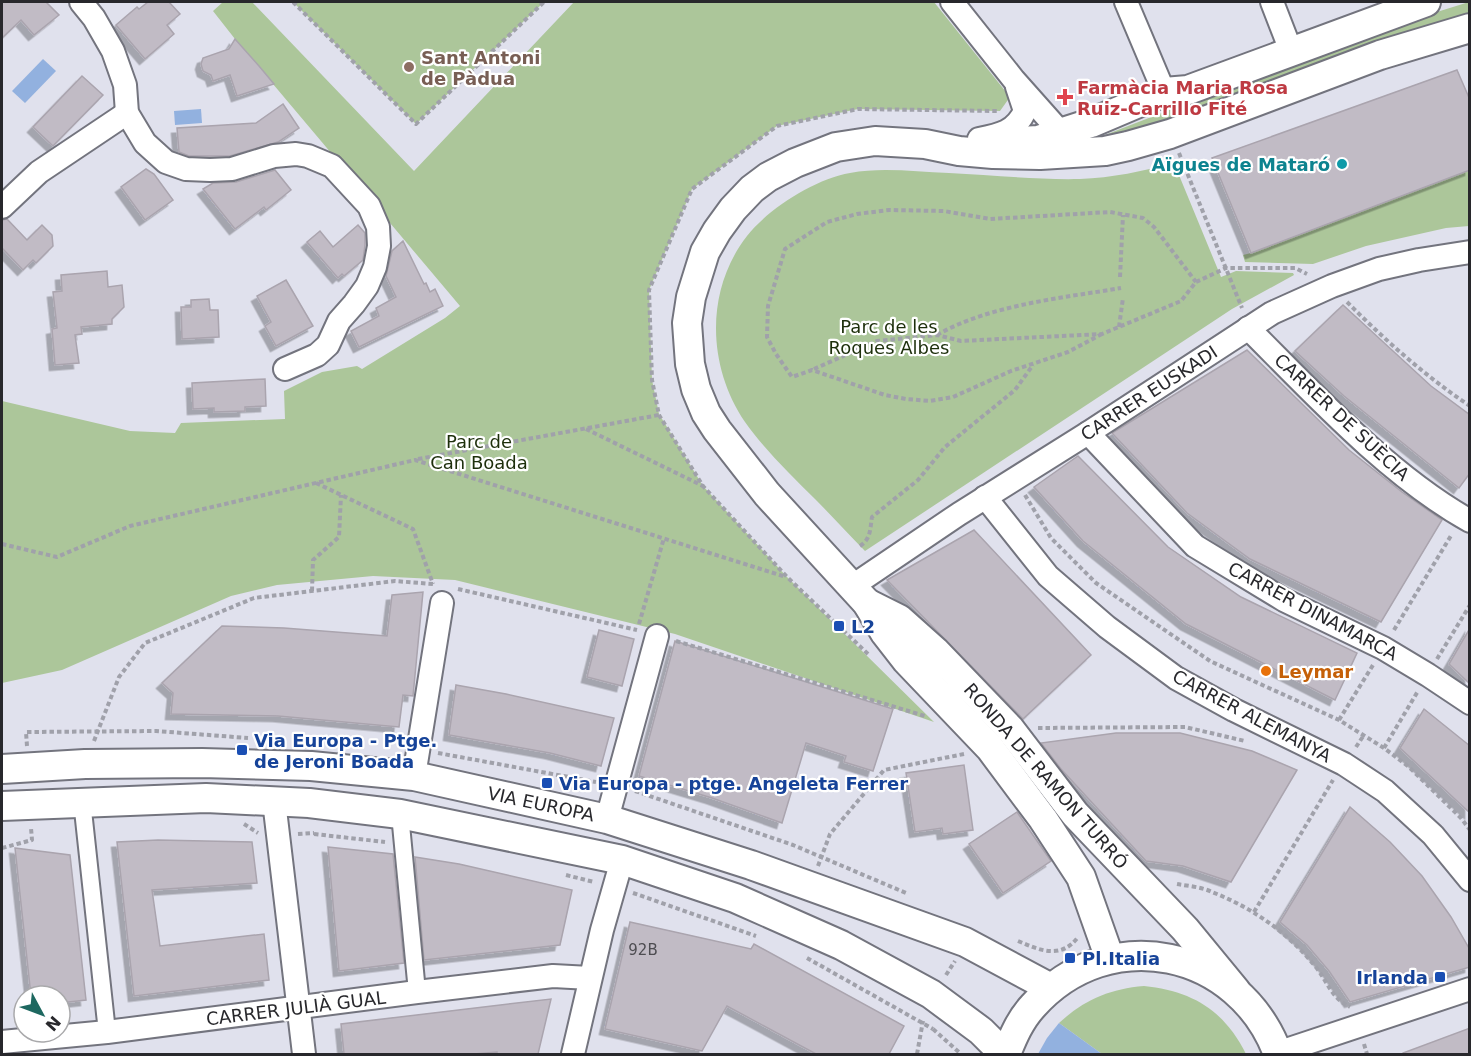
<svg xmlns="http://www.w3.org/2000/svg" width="1471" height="1056" font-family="'DejaVu Sans',sans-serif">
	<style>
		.green { fill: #acc69a }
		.water { fill: #92b1df }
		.building { fill: #c1bbc5; stroke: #aaa4ae; stroke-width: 1.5; filter: url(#shadow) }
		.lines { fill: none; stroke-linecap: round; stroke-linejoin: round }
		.pedestrian-casing { stroke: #73747e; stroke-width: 20 }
		.minor-casing { stroke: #73747e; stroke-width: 26 }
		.tertiary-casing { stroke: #73747e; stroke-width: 32 }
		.path { stroke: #a0a1aa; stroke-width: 4; stroke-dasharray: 4.5 3; stroke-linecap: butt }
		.pedestrian { stroke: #fff; stroke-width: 16 }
		.minor { stroke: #fff; stroke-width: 22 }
		.tertiary { stroke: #fff; stroke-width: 28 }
		.education-dot { fill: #8d6e63; stroke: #fff; stroke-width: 2 }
		.health-dot { fill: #e0444e; stroke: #fff; stroke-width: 2 }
		.culture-dot { fill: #0f9aa8; stroke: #fff; stroke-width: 2 }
		.transit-dot { fill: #1a4fb4; stroke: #fff; stroke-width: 2 }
		.food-dot { fill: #e8710a; stroke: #fff; stroke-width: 2 }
		.labels { text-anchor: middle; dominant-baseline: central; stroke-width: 4.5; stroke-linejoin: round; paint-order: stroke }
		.number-label { font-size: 15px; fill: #4e4d52 }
		.education-label { font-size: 18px; font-weight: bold; fill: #785e54; stroke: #fff; text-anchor: start }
		.health-label { font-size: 18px; font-weight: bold; fill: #be3a42; stroke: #fff; text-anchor: start }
		.culture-label { font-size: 18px; font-weight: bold; fill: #0d838f; stroke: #fff; text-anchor: end }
		.park-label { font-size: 18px; fill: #1d2f0b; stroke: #fff }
		.street-label { font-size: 18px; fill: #28282c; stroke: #fff }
		.transit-label { font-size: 18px; font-weight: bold; fill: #164399; stroke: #fff; text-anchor: start }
		.food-label { font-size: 18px; font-weight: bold; fill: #c56008; stroke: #fff; text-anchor: start }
	</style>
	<defs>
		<filter id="shadow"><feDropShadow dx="-5.5" dy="5.5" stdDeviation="0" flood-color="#0004"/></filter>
	</defs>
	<rect width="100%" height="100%" fill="#e0e1ed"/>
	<g class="green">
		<polygon points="223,2 252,2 414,171 574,2 934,2 1010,97 1000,111 858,109 777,126 692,189 649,290 652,380 659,414 703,486 787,577 934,722 675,634 455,580 373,576 277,585 231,596 62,670 2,683 2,401 130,431 175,433 181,423 285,419 284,391 322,372 357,366 362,369 445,318 460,306 235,39 213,11"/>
		<polygon points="295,2 544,2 416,124 294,3"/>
		<polygon points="1469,2 1469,13 1434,31 1150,135 1092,140 1366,34"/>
		<path d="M1174 163 1221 277 1236 271 1293 273 1294 275 1232 309 865 551C848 534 832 516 815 499 790 474 765 450 745 422 707 366 705 290 747 236 769 208 815 179 850 173 882 167 916 172 949 173 992 175 1037 180 1080 179 1112 178 1143 171 1174 163Z"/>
		<polygon points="1469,170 1469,226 1446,228 1366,246 1313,264 1245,262 1243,255 1251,253"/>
		<path d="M1144 986C1192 991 1224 1010 1246 1054H1102L1059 1023C1084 1000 1109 989 1144 986Z"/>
	</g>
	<g class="water">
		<polygon points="43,59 56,71 25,103 12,91"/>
		<polygon points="201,109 202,123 175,125 174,111"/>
		<polygon points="1059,1023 1102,1054 1038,1054 1047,1038"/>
	</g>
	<g class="building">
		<polygon points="2,2 46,2 59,15 34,35 21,20 2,38"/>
		<polygon points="148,2 169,2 180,14 167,25 174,34 145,59 116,25 137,7 139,9"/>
		<polygon points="235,39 259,66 274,84 237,96 230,75 213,81 211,75 203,71 201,64 203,58 229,49"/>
		<polygon points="1457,70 1470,100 1470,170 1251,253 1212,158"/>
		<polygon points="82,76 103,95 53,146 33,127"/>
		<polygon points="283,104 299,128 278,142 230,156 189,156 179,152 177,128 256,123"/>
		<polygon points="146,169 154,174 173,200 145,220 121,187"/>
		<polygon points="275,170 291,190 266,210 264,207 235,229 203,189 213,183 236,182"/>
		<polygon points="7,219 27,240 42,225 52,235 53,246 36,263 33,260 23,270 2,248 2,220"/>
		<polygon points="358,225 365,233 365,245 363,260 344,276 342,274 338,278 307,242 320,231 333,247"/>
		<polygon points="403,241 424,284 426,283 430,292 435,289 443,306 359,347 351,331 379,316 376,308 396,297 386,276 392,251"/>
		<polygon points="107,271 108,287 122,285 124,307 112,319 112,324 81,327 82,334 75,335 79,363 55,365 52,329 57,328 53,292 62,291 61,275"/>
		<polygon points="286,280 313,326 276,346 265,326 271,322 257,296"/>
		<polygon points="209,299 210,310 218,310 219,337 182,339 181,307 191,307 191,300"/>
		<polygon points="1343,305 1431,386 1470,415 1470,473 1459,488 1344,396 1295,351"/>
		<polygon points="1247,350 1349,450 1402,492 1442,520 1381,622 1250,559 1187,513 1112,433"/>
		<polygon points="265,379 266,406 245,407 245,411 214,412 214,408 193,409 192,383"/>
		<polygon points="1078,456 1168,547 1241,597 1357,653 1335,700 1186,624 1083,541 1034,487"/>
		<polygon points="974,530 1091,655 1023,719 887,580"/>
		<polygon points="423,592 413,696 403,695 399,727 278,716 171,714 173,693 162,683 222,626 284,628 387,636 392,595"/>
		<polygon points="1470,628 1470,684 1449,664"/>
		<polygon points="599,630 634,639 622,686 587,677"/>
		<polygon points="675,641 893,709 873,771 844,762 846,756 806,743 782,823 712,798 639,776"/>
		<polygon points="456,685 506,694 614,718 601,766 550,753 449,735"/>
		<polygon points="1424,709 1470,746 1470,813 1400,748"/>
		<polygon points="1116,733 1180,733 1252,751 1297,770 1231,882 1183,866 1146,861 1061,769 1041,743"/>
		<polygon points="964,765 973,830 943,834 942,828 915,832 906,773"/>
		<polygon points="1350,807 1390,842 1422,876 1451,917 1470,950 1470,967 1350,1002 1329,971 1307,945 1280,922"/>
		<polygon points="1017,812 1051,861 1003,893 969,844"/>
		<polygon points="158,840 252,842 257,883 152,890 160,946 264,934 269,980 134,996 117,842"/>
		<polygon points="328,847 393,854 404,963 339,971"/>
		<polygon points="15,848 70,855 86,1000 60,1003 60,996 31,996"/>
		<polygon points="415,857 459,864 572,890 560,945 424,960"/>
		<polygon points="630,922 751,949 754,944 904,1026 889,1054 816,1054 727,1006 702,1051 605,1029"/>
		<polygon points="551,999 538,1054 497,1054 497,1052 474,1054 344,1054 341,1024"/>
		<polygon points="1470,1028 1470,1054 1403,1054 1403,1053"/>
	</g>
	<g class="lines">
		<defs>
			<g id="pedestrian">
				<polyline points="82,801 107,1032"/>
				<polyline points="400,814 417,992"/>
			</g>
			<g id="minor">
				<polyline points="81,2 94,18 113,51 125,85 127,113 145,143 166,162 186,169 210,170 232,169 274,156 296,154 308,156 332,166 369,206 378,227 379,246 375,267 367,286 354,304 339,321 328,345 317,355 285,369"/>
				<polyline points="952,2 1014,80 1070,143"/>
				<polyline points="1126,2 1164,92"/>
				<polyline points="1272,2 1291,51"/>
				<path d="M979 139C1000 135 1015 132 1025 111L1017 87"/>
				<polyline points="2,207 39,172 127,113"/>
				<path d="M1248 328C1314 394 1388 475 1470 521"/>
				<polyline points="1088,433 1195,546 1284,600 1383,648 1428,675 1470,703"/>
				<polyline points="985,497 1048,576 1107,627 1176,678 1234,710 1344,764 1385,791 1433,835 1470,880"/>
				<polyline points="851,587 959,514 1088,433 1272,313 1332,286 1379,269 1419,260 1470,252"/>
				<polyline points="414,776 442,603"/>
				<polyline points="274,801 304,1054"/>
				<polyline points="607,819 657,636"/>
				<polyline points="2,1042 107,1032 417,992 553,976 590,978"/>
				<polyline points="1277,1053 1470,989"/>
				<polyline points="573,1054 602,930 622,860"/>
			</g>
			<g id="tertiary">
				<polyline points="1021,141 1038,140 1091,123 1164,92 1188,90 1426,2"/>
				<polyline points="867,603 899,619 936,652 1010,729 1075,814 1185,929 1236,991"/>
				<polyline points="2,769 85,764 202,763 311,766 414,776 607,819 751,865 965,942 1051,988"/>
				<polyline points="2,806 206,798 309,803 400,814 622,860 735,898 841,945 931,994 981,1031 1004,1054"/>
				<polyline points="1110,959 1081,877 1043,819 990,748 906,660 885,633 867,603 767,494 717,430 706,413 696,389 690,364 687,323 691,297 705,252 717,231 733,209 752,189 768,177 795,163 836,147 875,141 925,144 959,151 993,154 1040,155 1105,151 1128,146 1170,134 1380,55 1470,28"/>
				<path d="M1006 1054C1013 1037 1020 1020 1033 1006 1109 921 1239 949 1278 1054"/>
			</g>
		</defs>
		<use href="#pedestrian" class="pedestrian-casing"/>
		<use href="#minor" class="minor-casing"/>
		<use href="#tertiary" class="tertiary-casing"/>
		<g class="path">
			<polyline points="295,2 294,3 416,124 544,2"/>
			<polyline points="1179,153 1242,308"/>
			<polyline points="1120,277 1123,215"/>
			<path d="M1347 302C1385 340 1425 376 1470 406"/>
			<polyline points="1119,327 1123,298"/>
			<polyline points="1102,334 1068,352 1011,371 953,397 930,401 906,399 885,395 812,370 792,377 776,354 767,337 768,306 785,249 827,222 857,214 889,210 944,211 990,219 1110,212 1143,218 1154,227 1196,282"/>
			<path d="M937 335C989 305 1062 298 1121 288"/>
			<polyline points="814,369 877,341 937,335 961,341 1102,334 1181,301 1196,282 1226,268 1295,268 1307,274"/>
			<polyline points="586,429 703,486"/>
			<polyline points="418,459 659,415"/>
			<polyline points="316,483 413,529 433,584"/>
			<polyline points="1025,495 1051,538 1096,583 1210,661 1339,720 1384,748 1409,767 1461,818 1470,830"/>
			<polyline points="2,544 57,557 130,526 415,460 786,577"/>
			<path d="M860 546C871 539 870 529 872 517L918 480 945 447 1015 390 1033 365"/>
			<polyline points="458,589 637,630"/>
			<polyline points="312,591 313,560 339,537 341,495"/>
			<polyline points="639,624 664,538"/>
			<polyline points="1394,630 1452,534"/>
			<polyline points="676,641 925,716"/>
			<polyline points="868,654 787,577 703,486 659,415 652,380 649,290 692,189 777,126 858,109 998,111"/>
			<polyline points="1437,659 1470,605"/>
			<polyline points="1339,720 1373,665"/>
			<polyline points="1038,728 1185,727 1245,741"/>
			<polyline points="94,741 119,677 145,643 254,598 395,581 433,584"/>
			<polyline points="27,746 26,732 156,731 248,738"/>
			<polyline points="1356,747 1364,735"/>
			<polyline points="1384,748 1418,691"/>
			<polyline points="438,753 596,782"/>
			<polyline points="635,791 793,845 906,893"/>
			<polyline points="244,824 258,833"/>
			<polyline points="298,834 314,833"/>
			<polyline points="314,834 385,842"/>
			<polyline points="2,848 32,840 31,828"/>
			<polyline points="818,866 830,834 884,770 964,754"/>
			<polyline points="566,875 594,882"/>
			<path d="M1177 884C1188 886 1202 887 1212 892 1253 908 1288 933 1315 966 1328 982 1331 998 1350 1007"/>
			<polyline points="633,893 756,936"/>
			<polyline points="1254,912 1333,780"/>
			<path d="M1018 941C1039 950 1061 960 1078 937"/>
			<polyline points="807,958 933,1029"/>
			<polyline points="946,975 955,961"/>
			<polyline points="933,1029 961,1054"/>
			<polyline points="1364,1044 1367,1054"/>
			<polyline points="917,1054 923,1021"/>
		</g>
		<use href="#pedestrian" class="pedestrian"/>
		<use href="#minor" class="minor"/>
		<use href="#tertiary" class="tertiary"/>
	</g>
	<circle class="education-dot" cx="409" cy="67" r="6"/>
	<path class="health-dot" d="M1062 88h6v6h6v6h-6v6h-6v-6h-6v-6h6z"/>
	<circle class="culture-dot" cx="1342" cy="164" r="6"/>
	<g class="transit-dot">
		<rect x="833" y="620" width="12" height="12" rx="3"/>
		<rect x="236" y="744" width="12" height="12" rx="3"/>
		<rect x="541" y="777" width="12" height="12" rx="3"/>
		<rect x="1064" y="952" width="12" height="12" rx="3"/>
		<rect x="1434" y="971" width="12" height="12" rx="3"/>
	</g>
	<circle class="food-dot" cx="1266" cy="671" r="6"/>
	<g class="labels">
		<g class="number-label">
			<text x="643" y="950">92B</text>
		</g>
		<g class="education-label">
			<text x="421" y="57">Sant Antoni<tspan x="421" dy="21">de Pàdua</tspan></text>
		</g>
		<g class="health-label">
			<text x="1077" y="87">Farmàcia Maria Rosa<tspan x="1077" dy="21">Ruiz-Carrillo Fité</tspan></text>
		</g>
		<g class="culture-label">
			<text x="1330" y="164">Aïgues de Mataró</text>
		</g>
		<g class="park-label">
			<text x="889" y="326">Parc de les<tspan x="889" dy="21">Roques Albes</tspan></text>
			<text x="479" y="441">Parc de<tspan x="479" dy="21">Can Boada</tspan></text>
		</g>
		<g class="street-label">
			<text transform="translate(1149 393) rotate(-33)">CARRER EUSKADI</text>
			<text transform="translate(1342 417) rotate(43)">CARRER DE SUÈCIA</text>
			<text transform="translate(1313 611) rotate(28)">CARRER DINAMARCA</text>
			<text transform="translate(1252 716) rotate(28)">CARRER ALEMANYA</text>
			<text transform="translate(1046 776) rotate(49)">RONDA DE RAMON TURRÓ</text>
			<text transform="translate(541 804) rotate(12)">VIA EUROPA</text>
			<text transform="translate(296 1008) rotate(-7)">CARRER JULIÀ GUAL</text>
		</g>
		<g class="transit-label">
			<text x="851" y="626">L2</text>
			<text x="254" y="740">Via Europa - Ptge.<tspan x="254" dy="21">de Jeroni Boada</tspan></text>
			<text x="559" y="783">Via Europa - ptge. Angeleta Ferrer</text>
			<text x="1082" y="958">Pl.Italia</text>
			<text x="1428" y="977" text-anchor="end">Irlanda</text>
		</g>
		<g class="food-label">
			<text x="1278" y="671">Leymar</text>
		</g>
	</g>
	<rect width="1471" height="1056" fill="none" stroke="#28282c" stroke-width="6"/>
	<g transform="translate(42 1014) rotate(131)"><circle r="28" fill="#ffffff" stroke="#a9a9ab" stroke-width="1.5"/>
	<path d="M0-4.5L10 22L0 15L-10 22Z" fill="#1e6860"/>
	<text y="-9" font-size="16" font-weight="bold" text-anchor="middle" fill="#28282c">N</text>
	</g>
</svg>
